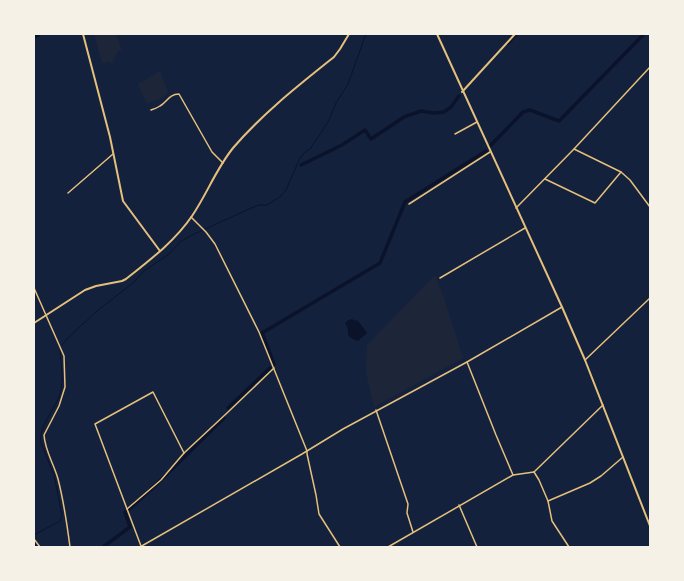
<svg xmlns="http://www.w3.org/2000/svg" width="684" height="581" font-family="Inter,sans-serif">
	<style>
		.green { fill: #1d2539 }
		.water { fill: #0b132b }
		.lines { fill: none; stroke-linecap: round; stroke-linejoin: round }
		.stream { stroke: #0b132b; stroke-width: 1 }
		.canal { stroke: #0b132b; stroke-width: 3.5 }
		.river { stroke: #0b132b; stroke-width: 5.5 }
		.minor { stroke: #e5c07b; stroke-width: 1.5 }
		.tertiary { stroke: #e5c07b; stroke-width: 1.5 }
		.secondary { stroke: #e5c07b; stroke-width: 2 }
	</style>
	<rect width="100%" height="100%" fill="#14213d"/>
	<g class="green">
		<polygon points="94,34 116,34 122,51 118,51 112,64 110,62 102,63"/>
		<polygon points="160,71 168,92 164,97 147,104 138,84"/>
		<polygon points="435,275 444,298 463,358 374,407 366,372 367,345"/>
	</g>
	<path class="water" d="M352 319 355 321 357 320C361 324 364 329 367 333L358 341C342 335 352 334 345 323L348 320Z"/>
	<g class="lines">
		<g class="stream">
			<polyline points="62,345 70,336 97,311 133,283 144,271 169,254 180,242 190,236 249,209 259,205 267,205 281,196 286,190 300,158 306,151 310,149 328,122 336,103 348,84 366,34"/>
			<path d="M34 535 60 521 62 515 54 475 41 443C38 426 55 410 60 394 64 380 61 365 60 350"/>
		</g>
		<g class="canal">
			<polyline points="508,43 516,34"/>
			<polyline points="490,146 523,112 530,110 559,121 644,34"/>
			<polyline points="301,165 342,145 365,130 371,139 404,117 421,111 434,113 444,112 451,107 459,96"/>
			<polyline points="274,364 262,333 380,263 405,202 486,151"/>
			<polyline points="228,408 270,368"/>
			<path d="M128 510C162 481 192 449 224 418"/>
			<polyline points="34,545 35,547"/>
			<polyline points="103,547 130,527 125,512"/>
		</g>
		<polyline class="river" points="34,36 38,34"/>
		<g class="minor">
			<path d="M151 110C154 109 157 108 160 106 167 102 169 94 179 94L212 152 223 163"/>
			<polyline points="455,134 477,122"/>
			<polyline points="574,149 621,172 630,180 650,207"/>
			<polyline points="545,179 595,203 621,172"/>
			<polyline points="68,193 113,154"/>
			<polyline points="409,204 490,152"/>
			<polyline points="516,208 574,149 650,67"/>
			<polyline points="191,217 206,232 215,244 259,332 307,451 307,454 316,495 319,514 340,547"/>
			<polyline points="440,278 525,228"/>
			<path d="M34 288 64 356 65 387 59 406 44 435C45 451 54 464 58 479 64 502 67 524 70 547"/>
			<polyline points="467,362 496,435 513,475"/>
			<polyline points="376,410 408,504 407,513 413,532"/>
			<polyline points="534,472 603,405"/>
			<polyline points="534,472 539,480 548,501 552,521 569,547"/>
			<polyline points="548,501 590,483 601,476 623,457"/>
			<polyline points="459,505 477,547"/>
			<polyline points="127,509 161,480 184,453 227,413 274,368"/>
			<polyline points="141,546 95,424 153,392 184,453"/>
			<polyline points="388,547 513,475 534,472"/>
		</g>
		<g class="tertiary">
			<polyline points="585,360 650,298"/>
			<polyline points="34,539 40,547"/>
			<polyline points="140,547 302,454 343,429 467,362 562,307"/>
		</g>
		<g class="secondary">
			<polyline points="83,34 110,137 123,201 160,251"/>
			<polyline points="437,34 562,307 585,360 650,526"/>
			<polyline points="462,92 515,34"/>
			<path d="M34 323 85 290 96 286 122 281 126 279C150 260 175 241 192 216 207 194 216 169 233 148 263 113 299 85 334 57L340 49 349 34"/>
		</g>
	</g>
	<rect width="684" height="581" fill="none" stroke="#f6f1e7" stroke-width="70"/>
</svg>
